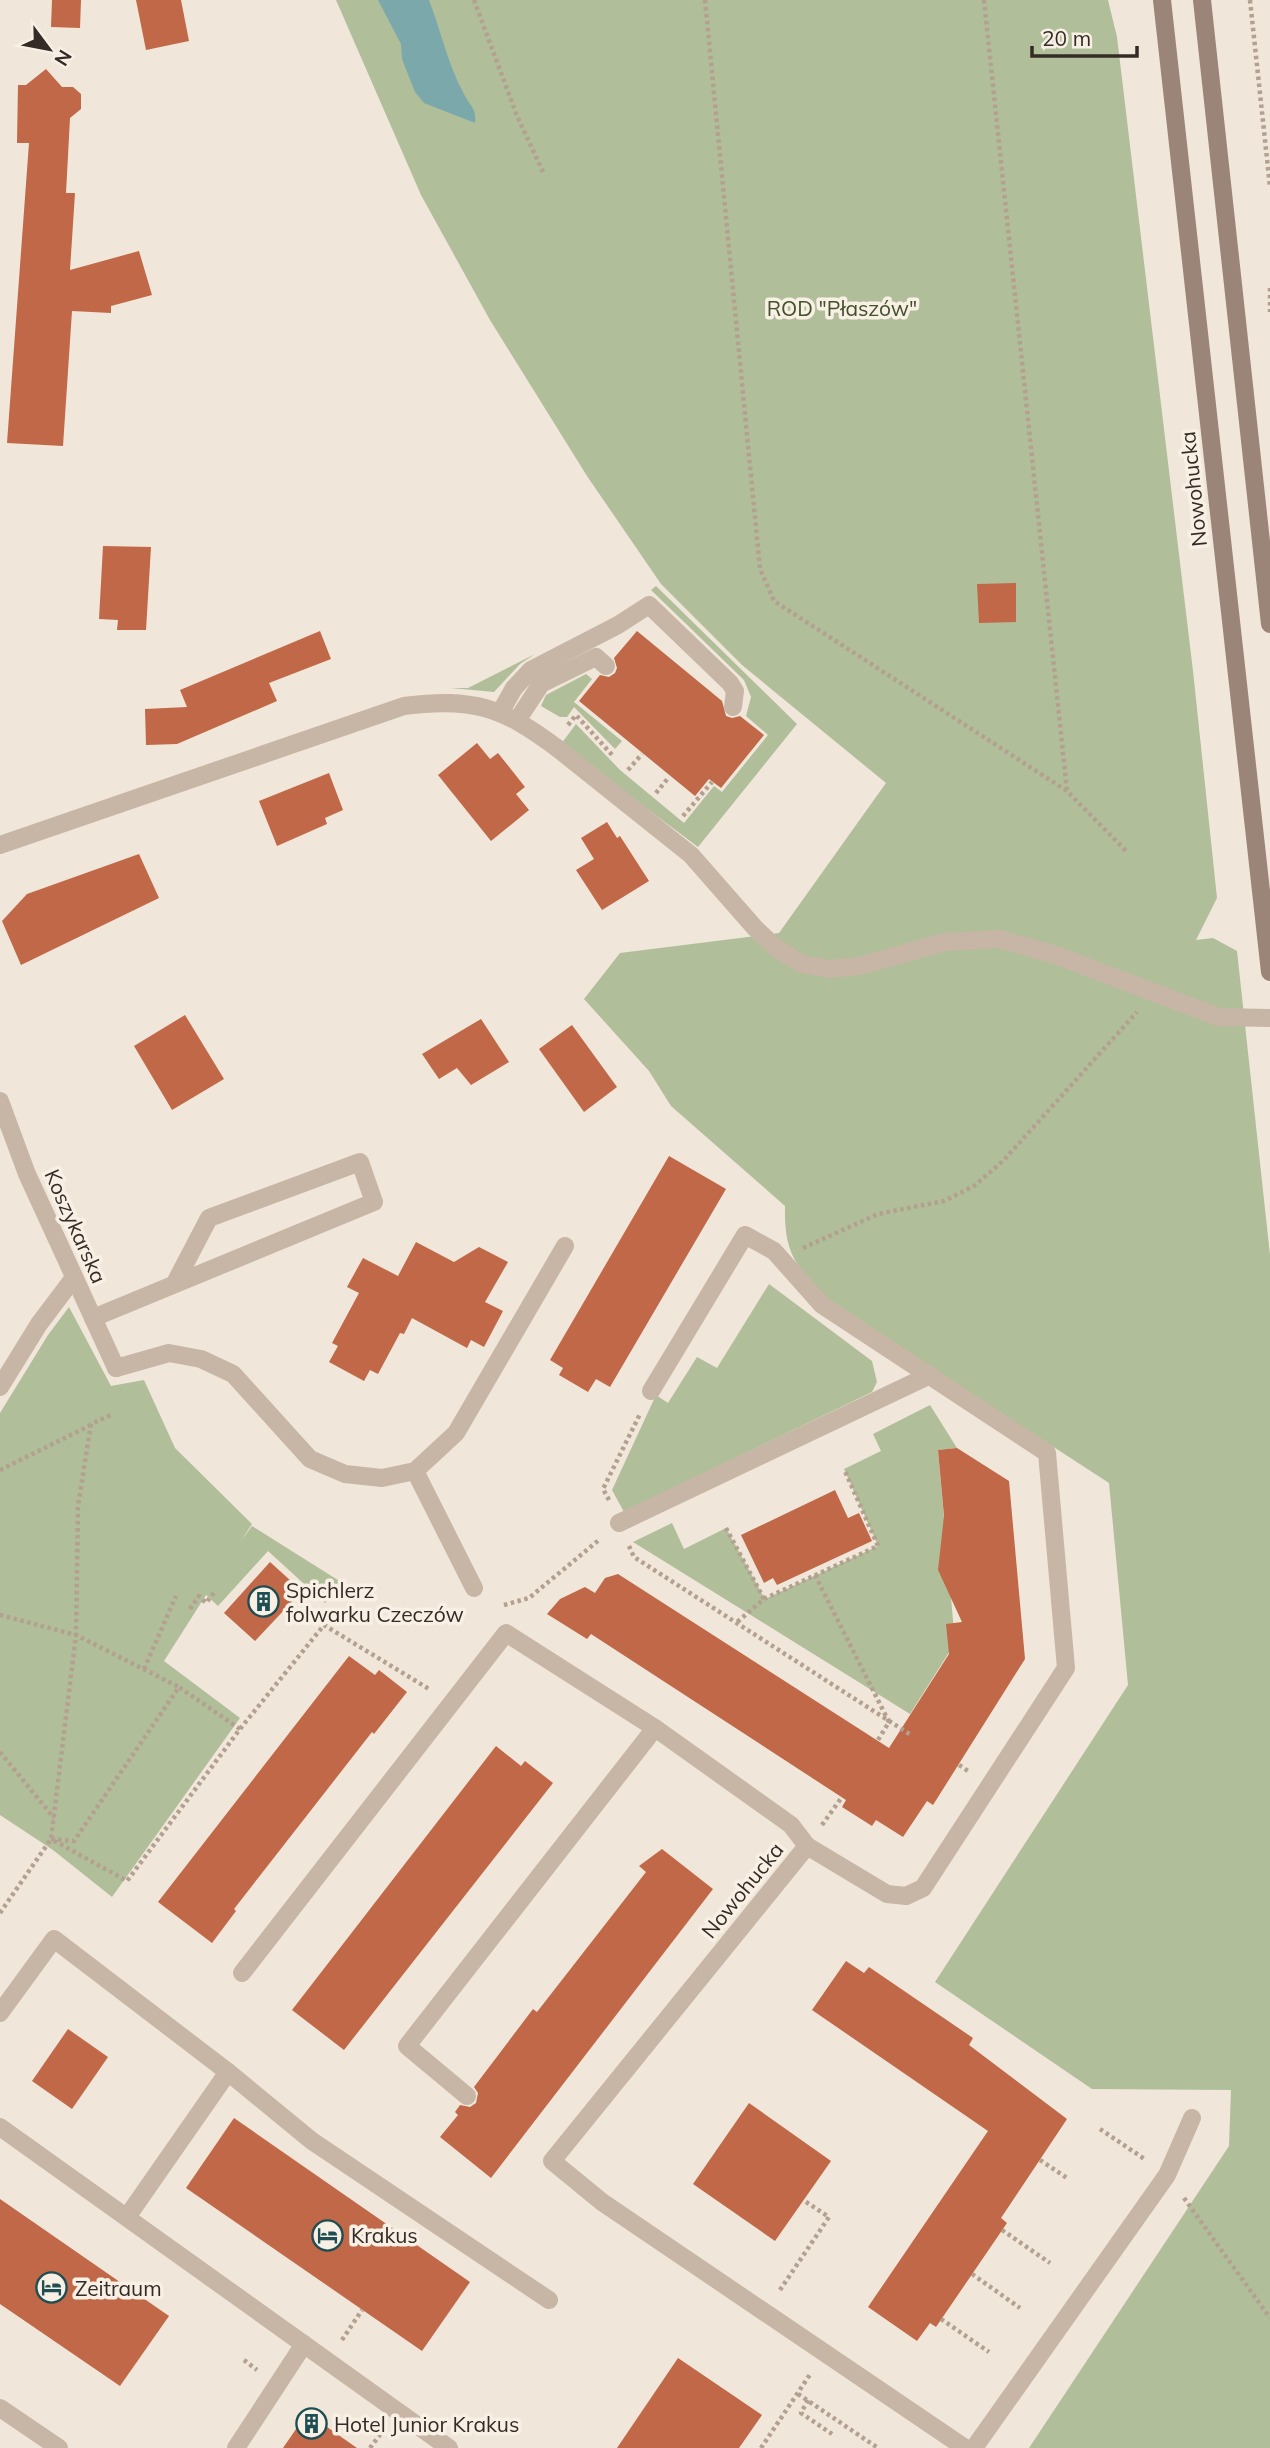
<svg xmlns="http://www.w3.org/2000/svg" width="1270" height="2448" font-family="Mulish,sans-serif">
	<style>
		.green { fill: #b1be9a }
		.water { fill: #7aa8ab }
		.building { fill: #c06847 }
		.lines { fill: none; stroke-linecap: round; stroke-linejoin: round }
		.path { stroke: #b3a090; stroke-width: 4.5; stroke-dasharray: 3.5 3.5; stroke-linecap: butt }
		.service { stroke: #c7b6a6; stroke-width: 18 }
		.minor { stroke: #c7b6a6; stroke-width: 18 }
		.secondary { stroke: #9b8578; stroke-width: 18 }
		.labels { text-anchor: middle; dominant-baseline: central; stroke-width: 7; stroke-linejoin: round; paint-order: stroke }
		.park-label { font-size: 21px; fill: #42512c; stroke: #f8f0e5 }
		.street-label { font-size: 21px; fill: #342b27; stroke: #f8f0e5 }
		.poi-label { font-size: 21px; fill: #342b27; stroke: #f8f0e5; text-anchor: start }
	</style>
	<rect width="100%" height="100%" fill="#f0e6d9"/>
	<g class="green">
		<path d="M336 0H1108L1117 37 1193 671 1217 898 1196 940 1213 938 1237 951 1270 1255V2448H1029L1229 2146 1231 2090 1092 2089 935 1982 1128 1685 1109 1483 825 1298C795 1265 784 1252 785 1206L671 1106 649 1071 584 999 620 953 779 933 886 783 742 665 661 584 587 476 490 320 421 195Z"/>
		<polygon points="656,586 797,724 698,847 561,744 576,724 620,770 684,823 714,786 722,792 768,735 746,716 751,697 744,680 651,590"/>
		<polygon points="535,654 520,664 494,692 451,688 468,688"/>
		<polygon points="586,674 592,679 574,702 622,741 615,749 574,707 567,717 560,717 541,706 546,695"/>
		<polygon points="769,1284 872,1361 877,1382 872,1392 624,1512 612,1490 656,1395 668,1403 697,1357 717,1368"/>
		<polygon points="69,1307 111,1386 144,1380 175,1448 252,1524 241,1541 252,1526 341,1582 325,1603 268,1551 218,1606 206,1595 164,1661 240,1718 112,1897 53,1850 0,1815 0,1413 48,1335"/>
		<polygon points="930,1405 957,1448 938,1450 955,1643 910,1714 633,1542 672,1523 684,1549 726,1528 765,1599 878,1546 844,1469 881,1451 873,1434"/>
	</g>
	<path class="water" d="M378 0H429C441 31 448 65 464 94 470 106 477 109 475 123L424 103 415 92 402 59 401 44Z"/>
	<g class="building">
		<polygon points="52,0 81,0 80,28 51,27"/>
		<polygon points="136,0 181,0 189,41 146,50"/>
		<polygon points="46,69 62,87 73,87 81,94 81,109 70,118 66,193 75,193 70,270 139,251 152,295 111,306 111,313 72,311 63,446 7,443 29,143 17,143 18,85 26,85"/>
		<polygon points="103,546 151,547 146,630 117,630 118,620 99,619"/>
		<polygon points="1016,583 1016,622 979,623 977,584"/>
		<polygon points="320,631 331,659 269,683 277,701 177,744 146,745 145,709 187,707 180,690"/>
		<polygon points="637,631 722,701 726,716 732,718 740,716 764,735 721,788 709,779 695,796 579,701 600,675 609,677 615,673 617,668 614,658"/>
		<polygon points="477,743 490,759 498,753 525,787 516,794 529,810 491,841 438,775"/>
		<polygon points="329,773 343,810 325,818 327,824 277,846 259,801"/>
		<polygon points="607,822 617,838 620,836 649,881 602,910 576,870 594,859 581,838"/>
		<polygon points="139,854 159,898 21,965 2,921 27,894"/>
		<polygon points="185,1015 224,1079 172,1110 134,1046"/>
		<polygon points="481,1019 509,1062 471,1085 457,1068 439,1079 422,1054"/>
		<polygon points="572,1025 617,1087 584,1112 539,1049"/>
		<polygon points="669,1156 726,1189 610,1387 596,1379 588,1392 559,1375 563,1368 550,1360"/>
		<polygon points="416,1242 454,1262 479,1247 508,1262 485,1302 503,1311 484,1347 471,1340 467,1348 412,1318 404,1334 400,1333 378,1374 370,1370 364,1381 329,1362 338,1346 332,1343 359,1293 347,1287 363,1258 398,1276"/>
		<polygon points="957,1448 1009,1481 1025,1659 933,1805 927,1801 903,1837 876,1820 872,1826 842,1807 846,1800 591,1634 587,1639 547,1614 560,1599 585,1587 595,1593 605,1578 618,1574 889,1748 949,1654 946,1624 962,1622 938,1570 944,1516 938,1450"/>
		<polygon points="835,1490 848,1518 859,1513 872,1541 777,1585 773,1578 764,1583 741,1535"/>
		<polygon points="270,1562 302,1591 255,1641 224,1613"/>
		<polygon points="349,1656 375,1675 379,1670 407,1692 374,1734 372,1732 234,1909 236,1911 212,1943 158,1902"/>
		<polygon points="496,1746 521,1766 525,1761 553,1783 344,2050 292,2010"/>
		<polygon points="662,1849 713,1889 491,2178 440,2137 458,2115 455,2112 460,2105 470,2107 476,2103 478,2093 474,2087 533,2009 537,2012 646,1872 639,1866"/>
		<polygon points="846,1961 864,1973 869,1967 973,2038 969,2045 1067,2119 1001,2218 1007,2223 936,2327 930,2323 917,2341 868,2307 988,2131 812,2010"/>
		<polygon points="68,2029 108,2057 72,2109 32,2081"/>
		<polygon points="749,2103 831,2161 775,2241 693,2184"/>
		<polygon points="234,2118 470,2282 422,2351 186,2188"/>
		<polygon points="0,2199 169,2316 120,2386 0,2304"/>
		<polygon points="678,2358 762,2415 739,2448 617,2448"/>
		<polygon points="307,2413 357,2448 283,2448"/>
	</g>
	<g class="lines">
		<g class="path">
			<polyline points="474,0 517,116 544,174"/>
			<polyline points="705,0 760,569 774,601 1067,791 1128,853"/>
			<polyline points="984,0 1067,791"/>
			<polyline points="1250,0 1270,187"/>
			<polyline points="1270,288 1270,312"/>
			<polyline points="568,725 576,715 613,756"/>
			<polyline points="628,770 642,754"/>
			<polyline points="656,793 669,777"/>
			<polyline points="683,816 712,782"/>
			<polyline points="803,1248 878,1214 944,1201 974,1186 1003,1161 1137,1012"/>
			<polyline points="0,1470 91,1425"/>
			<polyline points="609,1500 603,1489 640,1414"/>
			<polyline points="726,1528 764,1599 736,1623"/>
			<polyline points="629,1546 634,1557 911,1735"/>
			<polyline points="815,1575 889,1722 878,1740"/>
			<polyline points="764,1599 878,1546 844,1469"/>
			<polyline points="504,1605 529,1598 599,1540"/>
			<polyline points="190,1609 199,1596 206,1603 216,1590"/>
			<polyline points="0,1615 76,1635 179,1687"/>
			<polyline points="144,1669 176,1596"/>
			<polyline points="240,1729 179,1687 74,1841 51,1839 127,1881 240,1729 324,1625 429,1689"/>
			<polyline points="0,1752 54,1818"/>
			<polyline points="959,1765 968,1771"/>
			<polyline points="822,1825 842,1797"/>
			<polyline points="0,1913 51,1839 76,1635 78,1506 91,1424 111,1415"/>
			<polyline points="1100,2129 1146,2160"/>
			<polyline points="1040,2160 1067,2178"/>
			<polyline points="1184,2198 1270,2318"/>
			<polyline points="1002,2230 1050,2263"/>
			<polyline points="972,2274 1020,2308"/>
			<polyline points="780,2290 829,2217 803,2200"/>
			<polyline points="941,2319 989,2352"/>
			<polyline points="342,2340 362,2310"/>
			<polyline points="244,2360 257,2370"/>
			<polyline points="798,2394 878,2448"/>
			<polyline points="808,2400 801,2413 832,2434"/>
			<polyline points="370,2448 382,2432"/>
			<polyline points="761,2448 811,2373"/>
		</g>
		<g class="service">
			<polyline points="500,713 514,688 531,670 618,625 649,605 730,683 735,691 733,707"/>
			<polyline points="518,719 541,684 596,657 606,666"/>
			<polyline points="557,748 691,855 755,928 776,948 802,964 830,969 860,966 945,942 1000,939 1056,955 1218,1017 1270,1018"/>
			<polyline points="93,1318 374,1202 360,1162 209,1218 175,1283"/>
			<polyline points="116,1368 169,1353 201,1359 233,1374 310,1459 345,1474 382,1478 415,1471 456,1433 565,1246"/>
			<polyline points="0,1387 39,1324 73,1279"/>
			<polyline points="651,1391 745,1235 774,1251 822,1305 1047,1453 1066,1668 923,1888 906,1896 887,1894 807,1846"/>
			<polyline points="415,1471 474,1588"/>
			<polyline points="619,1523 930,1375"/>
			<polyline points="467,2096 407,2046 655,1728"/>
			<polyline points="974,2448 1167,2175 1192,2118"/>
		</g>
		<g class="minor">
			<path d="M0 845 404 706C473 697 502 707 557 748"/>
			<polyline points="0,1101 27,1174 116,1368"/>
			<polyline points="242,1973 506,1633 655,1728 791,1825 807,1846 552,2161 602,2202 965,2448"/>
			<polyline points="0,2013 54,1939 228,2072 127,2217"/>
			<polyline points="228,2072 312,2141 549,2300"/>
			<polyline points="0,2127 449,2448"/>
			<polyline points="0,2408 59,2448"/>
			<polyline points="236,2448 304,2344"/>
		</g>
		<g class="secondary">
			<polyline points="1162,0 1270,972"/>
			<polyline points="1202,0 1270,624"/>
		</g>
	</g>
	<defs>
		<symbol id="building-ring" viewBox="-11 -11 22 22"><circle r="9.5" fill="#f8f0e5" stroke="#1e4e53" stroke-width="1.5"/><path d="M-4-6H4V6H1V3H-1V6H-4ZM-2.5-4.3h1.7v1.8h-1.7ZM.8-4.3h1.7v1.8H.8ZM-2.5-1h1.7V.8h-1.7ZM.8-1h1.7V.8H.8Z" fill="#1e4e53"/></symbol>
		<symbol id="hotel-ring" viewBox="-11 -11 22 22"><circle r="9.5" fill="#f8f0e5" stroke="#1e4e53" stroke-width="1.5"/><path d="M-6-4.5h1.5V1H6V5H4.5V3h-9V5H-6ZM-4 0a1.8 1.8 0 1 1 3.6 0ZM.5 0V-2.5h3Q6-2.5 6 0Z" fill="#1e4e53"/></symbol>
	</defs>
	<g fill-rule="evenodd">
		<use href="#building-ring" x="246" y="1584" width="35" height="35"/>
		<use href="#hotel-ring" x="310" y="2218" width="35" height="35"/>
		<use href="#hotel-ring" x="34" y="2270" width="35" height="35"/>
		<use href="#building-ring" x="294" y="2406" width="35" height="35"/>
	</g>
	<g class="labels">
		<g class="park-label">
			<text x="842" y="308">ROD "Płaszów"</text>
		</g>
		<g class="street-label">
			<text transform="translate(1193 489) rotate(-96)">Nowohucka</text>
			<text transform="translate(76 1226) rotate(66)">Koszykarska</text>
			<text transform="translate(742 1890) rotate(-51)">Nowohucka</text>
		</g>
		<g class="poi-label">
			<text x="286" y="1590">Spichlerz<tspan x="286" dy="24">folwarku Czeczów</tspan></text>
			<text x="351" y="2235">Krakus</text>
			<text x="75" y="2288">Zeitraum</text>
			<text x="334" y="2424">Hotel Junior Krakus</text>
		</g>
	</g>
	<g transform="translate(49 49) rotate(122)" stroke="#f8f0e5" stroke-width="5" paint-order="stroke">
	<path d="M0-5L12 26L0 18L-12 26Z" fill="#342b27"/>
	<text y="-10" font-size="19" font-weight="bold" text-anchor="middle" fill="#342b27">N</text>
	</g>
	<path d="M1032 46v10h105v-10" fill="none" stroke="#342b27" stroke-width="3.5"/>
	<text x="1042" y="46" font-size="21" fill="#342b27" stroke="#f8f0e5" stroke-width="5" paint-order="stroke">20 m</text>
</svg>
